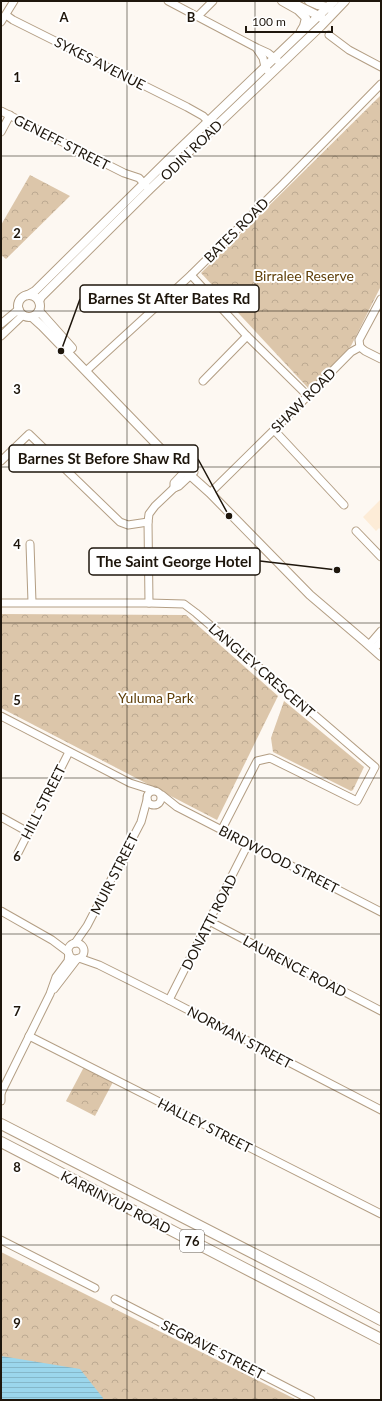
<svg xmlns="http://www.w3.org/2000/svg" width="382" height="1401" font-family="Lato,sans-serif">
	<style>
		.built { fill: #fdecd7 }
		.forest { fill: url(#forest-crowns) }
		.water { fill: url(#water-rules) }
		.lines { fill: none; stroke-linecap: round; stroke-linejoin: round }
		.minor-casing { stroke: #b39e84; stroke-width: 9 }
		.major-casing { stroke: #b39e84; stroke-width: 10 }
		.highway-casing { stroke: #b39e84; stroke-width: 12 }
		.minor { stroke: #fff; stroke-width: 7 }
		.major { stroke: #fff; stroke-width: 8 }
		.highway { stroke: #fff; stroke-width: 10 }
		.grid { fill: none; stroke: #1e160c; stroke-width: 1; stroke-opacity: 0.55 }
		.labels { text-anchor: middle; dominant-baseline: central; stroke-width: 4; stroke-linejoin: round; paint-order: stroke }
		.shield { fill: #fff; stroke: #625c55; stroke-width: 1 }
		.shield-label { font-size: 13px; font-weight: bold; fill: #1e160c }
		.street-label { font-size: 14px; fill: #1e160c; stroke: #fff }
		.park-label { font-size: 14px; fill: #5e3d07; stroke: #fff }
		.grid-label { font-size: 13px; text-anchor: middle; font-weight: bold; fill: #1e160c; stroke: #fff; stroke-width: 4; stroke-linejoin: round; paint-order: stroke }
		.leader { fill: none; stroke: #1e160c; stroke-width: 1.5 }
		.callout-dot { fill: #1e160c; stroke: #fff; stroke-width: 1.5 }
		.callout { fill: #fff; stroke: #1e160c; stroke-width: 1.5 }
		.callout-label { font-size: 15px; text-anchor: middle; font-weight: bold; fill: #1e160c }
	</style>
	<defs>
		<pattern id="forest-crowns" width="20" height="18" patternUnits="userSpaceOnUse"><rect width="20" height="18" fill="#dcc6aa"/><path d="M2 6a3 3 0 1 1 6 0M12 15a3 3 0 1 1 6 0" fill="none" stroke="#bca991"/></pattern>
		<pattern id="water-rules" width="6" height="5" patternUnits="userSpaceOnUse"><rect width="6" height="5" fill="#9bd6ec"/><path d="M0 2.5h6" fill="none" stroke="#85b7c9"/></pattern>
	</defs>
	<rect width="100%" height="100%" fill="#fdf8f2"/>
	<polygon class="built" points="381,499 381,530 379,528 376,531 363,517"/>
	<g class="forest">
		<polygon points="381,95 381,286 351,346 309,389 201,273"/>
		<polygon points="30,175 70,196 6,259 1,255 1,225"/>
		<polygon points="1,614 186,615 278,696 217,820 1,708"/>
		<polygon points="284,701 364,767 353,790 351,791 273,752 271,738"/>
		<polygon points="85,1065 113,1082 95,1116 66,1101"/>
		<polygon points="1,1252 297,1400 1,1400"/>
	</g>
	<polygon class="water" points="1,1356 80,1369 103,1398 103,1400 1,1400"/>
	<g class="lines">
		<defs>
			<g id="minor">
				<polyline points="168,1 257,48 268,53 278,61"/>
				<polyline points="6,15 13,20 187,107 203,116 212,125"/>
				<polyline points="198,16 213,1"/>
				<polyline points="1,22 14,1"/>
				<polyline points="329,35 349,50 381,67"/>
				<polyline points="257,49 263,58 265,67 268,71"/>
				<polyline points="1,111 124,173 139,178 147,187"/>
				<polyline points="1,132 10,115"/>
				<polyline points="191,275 247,336 308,396"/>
				<polyline points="1,324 19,309"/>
				<polyline points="1,336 23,315"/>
				<polyline points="360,347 359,340 381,299"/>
				<polyline points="360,347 365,351 381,359"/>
				<polyline points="86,371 191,275 282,185 381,84"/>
				<polyline points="203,381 247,336"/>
				<polyline points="274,430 344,505"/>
				<polyline points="1,461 29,434 120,522 128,525 148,522"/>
				<polyline points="174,488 174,483 189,467"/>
				<polyline points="210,493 274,430 351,352 360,347"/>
				<polyline points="356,531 381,557"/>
				<polyline points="30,544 32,602"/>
				<polyline points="1,603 149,603 184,604 196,613 375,767 357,801 270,758 257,761 222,829"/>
				<polyline points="149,603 148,522 149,514 155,506 174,488 179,486 194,472"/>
				<polyline points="369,645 381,631"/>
				<polyline points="374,649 381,641"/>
				<polyline points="1,716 130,783 152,790"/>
				<circle cx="154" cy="798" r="7"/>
				<polyline points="162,795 177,807 381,912"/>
				<polyline points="1,817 28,832"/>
				<polyline points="18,853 69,752"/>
				<polyline points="1,911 52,940 68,952"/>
				<polyline points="209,921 381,1011"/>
				<polyline points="75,943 87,926 141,822 147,800"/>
				<circle cx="76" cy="951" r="8"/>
				<polyline points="79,958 99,965 169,1000 381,1110"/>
				<polyline points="54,989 77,959"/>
				<polyline points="169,1000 248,844"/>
				<polyline points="29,1036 381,1214"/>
				<polyline points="1,1093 50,994 56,977 68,961 69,954"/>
				<polyline points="1,1101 1,1092"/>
				<polyline points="1,1240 95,1288"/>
				<polyline points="115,1299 311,1400"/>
			</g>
			<g id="major">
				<polyline points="282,1 298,10 306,18 304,26 301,31"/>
				<polyline points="309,1 318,5 327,7 330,9"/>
				<polyline points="295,4 319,16 323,19"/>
				<circle cx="29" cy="306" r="11"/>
				<polyline points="28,295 35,291 173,155 334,1"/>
				<polyline points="39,301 41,297 150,189 321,26 345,1"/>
				<polyline points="39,311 72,348"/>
				<polyline points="32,317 42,326 162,450 210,493 310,595 364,641 381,656"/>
			</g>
			<g id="highway">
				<polyline points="1,1124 315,1285 381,1320"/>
				<polyline points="1,1142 381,1339"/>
			</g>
		</defs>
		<use href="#minor" class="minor-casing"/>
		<use href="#major" class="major-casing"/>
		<use href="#highway" class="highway-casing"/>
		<use href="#minor" class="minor"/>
		<use href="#major" class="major"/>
		<use href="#highway" class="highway"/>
	</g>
	<path class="grid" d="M127 1V1400M255 1V1400M1 156H381M1 311H381M1 467H381M1 623H381M1 778H381M1 934H381M1 1090H381M1 1245H381"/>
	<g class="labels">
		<rect class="shield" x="180" y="1230" width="24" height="22" rx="3"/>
		<g class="shield-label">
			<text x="192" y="1241">76</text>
		</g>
		<g class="street-label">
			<text transform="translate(100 63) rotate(27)">SYKES AVENUE</text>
			<text transform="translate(62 142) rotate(27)">GENEFF STREET</text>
			<text transform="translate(191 150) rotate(-44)">ODIN ROAD</text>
			<text transform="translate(236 230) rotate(-45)">BATES ROAD</text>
			<text transform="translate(303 400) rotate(-45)">SHAW ROAD</text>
			<text transform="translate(262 670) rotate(41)">LANGLEY CRESCENT</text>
			<text transform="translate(43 802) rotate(-63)">HILL STREET</text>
			<text transform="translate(279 859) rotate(27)">BIRDWOOD STREET</text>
			<text transform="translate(114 874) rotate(-63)">MUIR STREET</text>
			<text transform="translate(209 922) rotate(-63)">DONATTI ROAD</text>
			<text transform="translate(295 966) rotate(28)">LAURENCE ROAD</text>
			<text transform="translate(240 1037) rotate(28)">NORMAN STREET</text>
			<text transform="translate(205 1125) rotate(27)">HALLEY STREET</text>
			<text transform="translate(116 1202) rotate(27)">KARRINYUP ROAD</text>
			<text transform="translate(213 1349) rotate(27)">SEGRAVE STREET</text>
		</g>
		<g class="park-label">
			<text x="304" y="275">Birralee Reserve</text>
			<text x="156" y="697">Yuluma Park</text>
		</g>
	</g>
	<g class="grid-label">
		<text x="64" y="22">A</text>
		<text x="191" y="22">B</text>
		<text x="17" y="82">1</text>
		<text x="17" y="238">2</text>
		<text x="17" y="394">3</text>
		<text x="17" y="549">4</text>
		<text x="17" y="705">5</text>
		<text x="17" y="861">6</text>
		<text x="17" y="1016">7</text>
		<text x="17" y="1172">8</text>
		<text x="17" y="1328">9</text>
	</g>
	<path class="leader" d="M61 351L80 299M229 516L198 459M337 570L260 561"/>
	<g class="callout-dot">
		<circle cx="61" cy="351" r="4"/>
		<circle cx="229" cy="516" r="4"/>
		<circle cx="337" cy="570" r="4"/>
	</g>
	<g class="callout">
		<rect x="80" y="285" width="179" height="27" rx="4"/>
		<rect x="9" y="445" width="189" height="27" rx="4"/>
		<rect x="89" y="548" width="171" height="27" rx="4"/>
	</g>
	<g class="callout-label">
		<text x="169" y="304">Barnes St After Bates Rd</text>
		<text x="104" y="464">Barnes St Before Shaw Rd</text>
		<text x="174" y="567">The Saint George Hotel</text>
	</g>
	<rect width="382" height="1401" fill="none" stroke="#1e160c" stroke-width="4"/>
	<path d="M246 26v6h86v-6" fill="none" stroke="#1e160c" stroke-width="2"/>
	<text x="252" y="26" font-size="12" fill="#1e160c" stroke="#ffffff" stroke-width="3" paint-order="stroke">100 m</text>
</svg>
